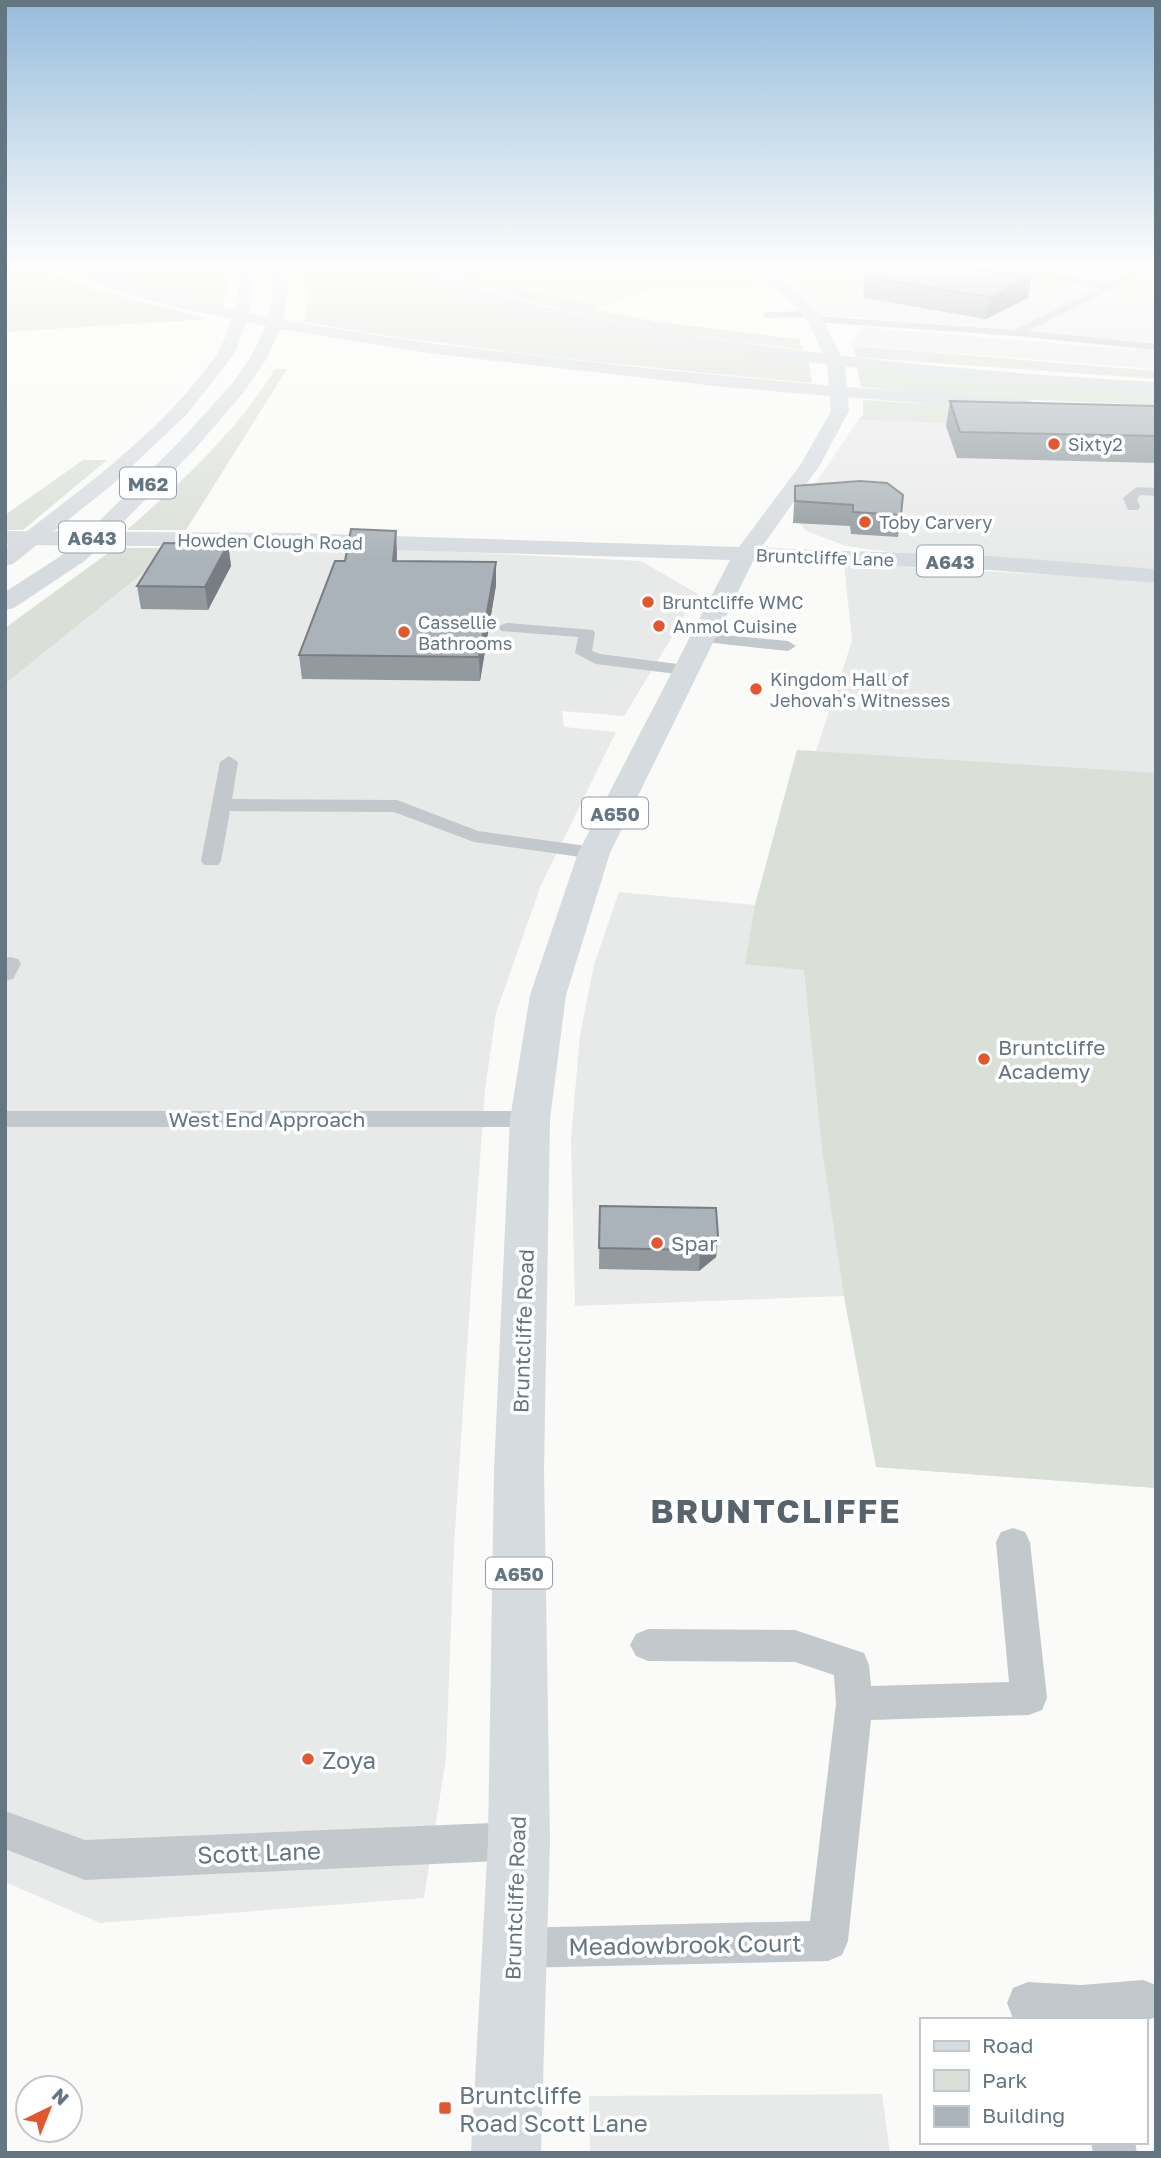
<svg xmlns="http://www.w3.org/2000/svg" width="1161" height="2158" font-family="'Golos Text',sans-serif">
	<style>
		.built { fill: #e8e9e9 }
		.green { fill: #dadfd7 }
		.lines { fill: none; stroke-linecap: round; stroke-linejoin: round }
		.street { fill: #c3c8cc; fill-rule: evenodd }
		.primary { fill: #d6dbdf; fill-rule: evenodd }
		.highway { fill: #d6dbdf; fill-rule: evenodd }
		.wall { fill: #929a9f }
		.shaded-wall { fill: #777d82 }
		.building { fill: #aab3b9; stroke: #777d82; stroke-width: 2 }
		.poi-dot { fill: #e4572e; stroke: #fff; stroke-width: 2.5 }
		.labels { text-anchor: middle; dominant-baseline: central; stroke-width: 7; stroke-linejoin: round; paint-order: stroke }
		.far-poi-label { font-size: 18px; fill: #657683; stroke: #fff; text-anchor: start }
		.far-street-label { font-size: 18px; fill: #657683; stroke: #fff }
		.shield { fill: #fff; stroke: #939fa8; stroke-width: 2 }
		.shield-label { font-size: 19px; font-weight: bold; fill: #657683 }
		.poi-label { font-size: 21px; fill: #657683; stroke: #fff; text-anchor: start }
		.street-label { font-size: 21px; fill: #657683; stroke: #fff }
		.near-poi-label { font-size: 24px; fill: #657683; stroke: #fff; text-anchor: start }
		.near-street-label { font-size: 24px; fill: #657683; stroke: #fff }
		.near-district-label { font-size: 33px; font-weight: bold; letter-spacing: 2px; fill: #57646e; stroke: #fff }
	</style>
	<rect width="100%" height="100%" fill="#fafaf8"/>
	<g class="built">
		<polygon points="437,263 729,263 769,288 650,290 601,307 498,284 509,281"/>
		<polygon points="769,263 1156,263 1156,338 1146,343 1003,329 819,315 795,285 801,284"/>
		<polygon points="860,327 1135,350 1156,339 1156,369 850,345"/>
		<polygon points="858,420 1156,430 1156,569 889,552 846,546 806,531 794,517 797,511"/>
		<polygon points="174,548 400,549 641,561 698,594 624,716 562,711 564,727 616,732 541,885 496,1013 485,1090 473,1257 454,1546 446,1758 424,1898 100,1923 5,1882 5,684"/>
		<polygon points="844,564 1057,575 1156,583 1156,1488 876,1467 844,1296 575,1306 571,1138 580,1035 594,965 619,892 755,905 797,750 816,751 852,641"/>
		<polygon points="882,2094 890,2153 590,2153 589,2096"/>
	</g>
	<g class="green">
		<polygon points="28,263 88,288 210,319 5,332 5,270"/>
		<polygon points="79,263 227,263 224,310 132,285"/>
		<path d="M298 263H391L449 288 565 321 663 340 809 362 812 383C642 367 472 351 304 322L309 295Z"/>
		<path d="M420 263H437L510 281 499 284 601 307 596 310 658 322 799 339 803 350C673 333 540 315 420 263Z"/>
		<polygon points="853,346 1156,371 1156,379 856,357"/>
		<polygon points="857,367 1156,389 1156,405 986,398 861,387"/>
		<path d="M275 369H287L186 530H127C182 481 236 433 275 369Z"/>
		<polygon points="863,400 1156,418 1156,430 858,420 863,415"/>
		<polygon points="83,460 107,460 23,530 5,530 5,515"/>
		<polygon points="115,548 174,548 5,684 5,628"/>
		<polygon points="797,750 1156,773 1156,1488 876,1467 844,1296 822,1148 804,970 745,964 755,905"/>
	</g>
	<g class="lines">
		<g class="street">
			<polygon points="609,263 704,263 700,266 613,266"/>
			<polygon points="961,263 984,263 1107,283 1147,263 1156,263 1156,266 1028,331 1156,344 1156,350 1016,336 815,322 811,321 811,317 767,318 762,315 767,312 811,311 815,312 815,316 1014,330 1099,288"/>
			<polygon points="1137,487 1156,488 1156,496 1140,495 1137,499 1140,507 1138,510 1128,510 1123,498"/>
			<polygon points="507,623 593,630 595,633 592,651 600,654 685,665 693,670 685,675 596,664 575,653 578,637 501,631 499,628 501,625"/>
			<polygon points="702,633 788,641 796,646 788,651 696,641 694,638"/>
			<polygon points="229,756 238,762 232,799 397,800 478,831 594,847 601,849 604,853 601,857 594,859 474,842 394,812 230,811 221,861 218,865 204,865 201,861 220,762"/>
			<polygon points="10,957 18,959 21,964 13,979 5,981 5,958"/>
			<polygon points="5,1111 530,1111 539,1113 543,1119 539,1125 530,1127 5,1127"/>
			<polygon points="1013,1528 1025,1532 1030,1542 1047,1698 1042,1710 1029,1715 871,1720 848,1941 842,1955 828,1961 515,1968 501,1962 495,1948 501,1934 515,1928 810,1921 836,1704 834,1675 795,1662 648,1661 636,1656 630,1645 636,1634 648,1629 795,1630 864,1653 869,1665 871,1686 1009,1682 996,1542 1001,1532"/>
			<polygon points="5,1811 85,1840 519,1822 533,1827 538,1841 533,1855 519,1860 85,1880 5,1849"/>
			<polygon points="1143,1980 1156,1985 1156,2017 1145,2021 1018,2020 1013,2018 1007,2003 1013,1988 1028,1982 1081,1985"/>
			<polygon points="1091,2142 1135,2142 1137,2153 1093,2153"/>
		</g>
		<polygon class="primary" points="741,263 758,263 797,292 821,316 845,364 849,411 820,465 761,548 991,556 1156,569 1156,583 991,570 753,561 610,853 566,995 550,1119 544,1470 550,1841 541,2153 471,2153 488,1841 494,1470 510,1119 530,995 578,853 730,560 297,547 5,545 5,531 297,533 739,547 801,464 831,411 827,364 808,321 787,298"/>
		<g class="highway">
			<path d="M59 263H79L141 287 234 310 237 301 240 263H254L253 301 249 313 268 317 273 294 269 263H283L288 294 283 320 293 322 435 344 663 370 845 387 1028 399 1037 405 1028 411 967 407 724 387 435 354 280 329 267 358 244 392 194 450 86 560 14 608 5 610V592L70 550 180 441 231 385 250 358 266 326 246 322 235 353 187 414 113 484 13 564 5 566V548C80 490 163 432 217 354 224 344 227 330 231 319 193 311 85 288 59 263Z"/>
			<path d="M397 263C426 263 450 279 478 288 523 303 570 313 617 322 795 355 975 372 1156 382V392C1007 384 859 372 713 348 634 336 556 322 480 298 457 291 413 279 397 263Z"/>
		</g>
	</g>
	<g class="wall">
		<polygon points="865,277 1031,277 1028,298 986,319 863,298"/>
		<polygon points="950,401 1156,406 1156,463 957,458 946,426"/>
		<polygon points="795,486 903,495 898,537 851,534 850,526 793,523"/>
		<polygon points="228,544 231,566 208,610 141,609 137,586"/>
		<polygon points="397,553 397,561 496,585 480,681 302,679 299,655 345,561"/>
		<polygon points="600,1206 718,1236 716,1257 699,1271 599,1269"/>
	</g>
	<g class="shaded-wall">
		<polygon points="1031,277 1028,298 986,319 990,297"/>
		<polygon points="396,531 397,553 394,584 393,561"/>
		<polygon points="228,544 231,566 208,610 205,587"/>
		<polygon points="496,562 496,585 480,681 479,657"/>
		<polygon points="718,1236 716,1257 699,1271 700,1250"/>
	</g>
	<g class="building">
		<polygon points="896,263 937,263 1031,277 990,297 865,277"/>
		<polygon points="950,401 1156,406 1156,436 960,432"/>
		<polygon points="860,481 887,483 903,495 901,515 853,512 853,505 795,501 795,486"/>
		<polygon points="351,529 396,531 393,561 496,562 479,657 299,655 335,561 345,561"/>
		<polygon points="164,543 228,544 205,587 137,586"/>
		<polygon points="600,1206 716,1208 718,1236 700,1250 599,1248"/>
	</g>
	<linearGradient id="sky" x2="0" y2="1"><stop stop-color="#96bcdc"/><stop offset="0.47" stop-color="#fdfdfc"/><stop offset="1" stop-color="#fdfdfc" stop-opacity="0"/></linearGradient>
	<rect width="1161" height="565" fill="url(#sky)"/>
	<g class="poi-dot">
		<circle cx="1054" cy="444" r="7"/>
		<circle cx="865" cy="522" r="7"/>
		<circle cx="648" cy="602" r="7"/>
		<circle cx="659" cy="626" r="7"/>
		<circle cx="404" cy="632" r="7"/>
		<circle cx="756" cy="689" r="7"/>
		<circle cx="984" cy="1059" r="7"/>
		<circle cx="657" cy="1243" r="7"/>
		<circle cx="308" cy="1759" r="7"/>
		<rect x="438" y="2101" width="14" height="14" rx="3.5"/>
	</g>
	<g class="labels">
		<g class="far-poi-label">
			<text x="1068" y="444">Sixty2</text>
			<text x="879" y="522">Toby Carvery</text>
			<text x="662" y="602">Bruntcliffe WMC</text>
			<text x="418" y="622">Cassellie<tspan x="418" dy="21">Bathrooms</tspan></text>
			<text x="673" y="626">Anmol Cuisine</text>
			<text x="770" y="679">Kingdom Hall of<tspan x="770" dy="21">Jehovah's Witnesses</tspan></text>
		</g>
		<g class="far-street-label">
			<text transform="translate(270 541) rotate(1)">Howden Clough Road</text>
			<text transform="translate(825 557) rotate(2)">Bruntcliffe Lane</text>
		</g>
		<g class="shield">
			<rect x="120" y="467.5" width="56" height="31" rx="5"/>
			<rect x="59" y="521.5" width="66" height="31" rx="5"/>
			<rect x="917" y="545.5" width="66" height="31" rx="5"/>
			<rect x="582" y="797.5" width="66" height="31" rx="5"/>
			<rect x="486" y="1557.5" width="66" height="31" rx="5"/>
		</g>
		<g class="shield-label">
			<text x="148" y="483">M62</text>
			<text x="92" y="537">A643</text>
			<text x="950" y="561">A643</text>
			<text x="615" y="813">A650</text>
			<text x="519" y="1573">A650</text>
		</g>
		<g class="poi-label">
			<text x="998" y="1047">Bruntcliffe<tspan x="998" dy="24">Academy</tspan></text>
			<text x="671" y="1243">Spar</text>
		</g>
		<g class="street-label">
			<text x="267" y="1119">West End Approach</text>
			<text transform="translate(523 1331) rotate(-88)">Bruntcliffe Road</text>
			<text transform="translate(515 1898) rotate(-88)">Bruntcliffe Road</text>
		</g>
		<g class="near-poi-label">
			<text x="322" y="1759">Zoya</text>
			<text x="459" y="2094">Bruntcliffe<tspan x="459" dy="28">Road Scott Lane</tspan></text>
		</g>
		<g class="near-street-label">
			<text transform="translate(259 1852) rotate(-2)">Scott Lane</text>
			<text transform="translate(685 1944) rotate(-1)">Meadowbrook Court</text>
		</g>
		<g class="near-district-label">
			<text x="776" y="1510">BRUNTCLIFFE</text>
		</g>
	</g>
	<rect width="1161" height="2158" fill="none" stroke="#657683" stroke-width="14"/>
	<rect x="920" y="2018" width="228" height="126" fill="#ffffff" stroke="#c1c8cd" stroke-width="2"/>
	<rect x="934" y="2041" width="35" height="10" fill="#d6dbdf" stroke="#c1c8cd" stroke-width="2"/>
	<text x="982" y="2053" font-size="21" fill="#657683">Road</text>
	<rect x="934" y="2070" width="35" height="21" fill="#dadfd7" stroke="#c1c8cd" stroke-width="2"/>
	<text x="982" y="2088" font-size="21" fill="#657683">Park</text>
	<rect x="934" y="2106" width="35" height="21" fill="#aab3b9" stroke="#c1c8cd" stroke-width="2"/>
	<text x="982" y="2123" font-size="21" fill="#657683">Building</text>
	<g transform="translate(49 2109) rotate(43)"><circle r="33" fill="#ffffff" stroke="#c1c8cd" stroke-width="2"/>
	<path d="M0-5L12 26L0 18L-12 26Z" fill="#e4572e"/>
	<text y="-10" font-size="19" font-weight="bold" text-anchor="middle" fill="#657683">N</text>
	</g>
</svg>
